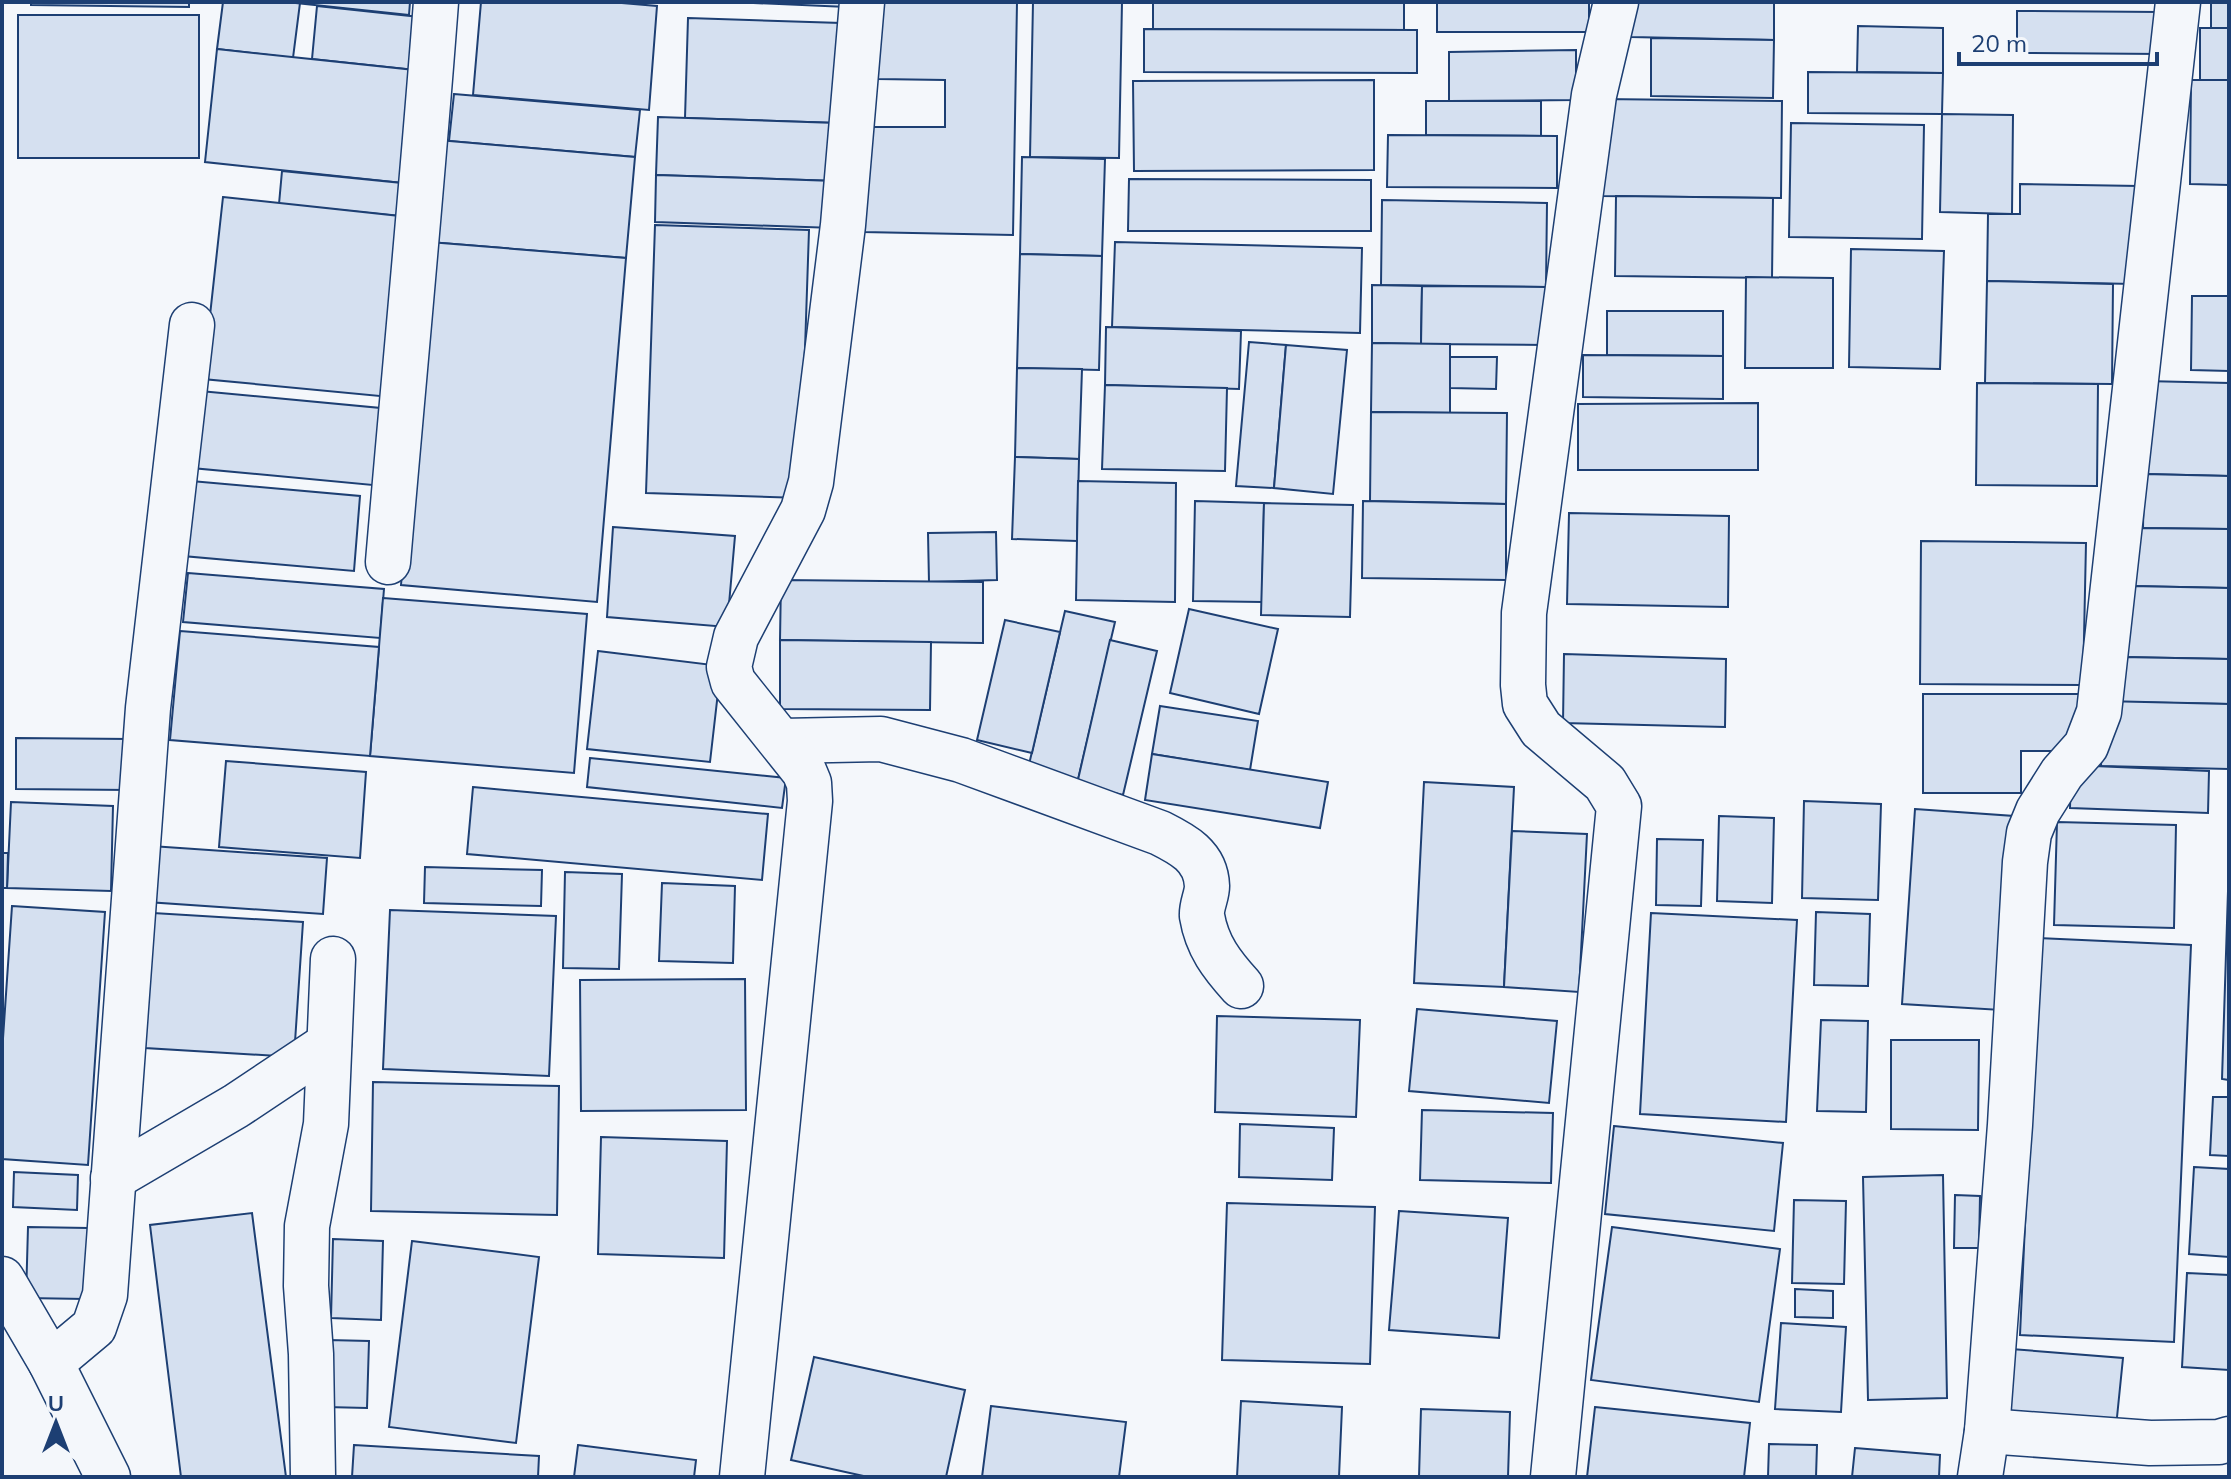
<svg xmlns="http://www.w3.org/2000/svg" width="2231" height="1479" font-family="Mulish,sans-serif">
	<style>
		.building { fill: #d5e0f0; stroke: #1d3f73; stroke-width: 2 }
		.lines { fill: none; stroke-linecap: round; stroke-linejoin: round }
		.street-casing { stroke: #1d3f73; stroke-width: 47 }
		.street { stroke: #f4f7fb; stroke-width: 44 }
	</style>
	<rect width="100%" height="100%" fill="#f4f7fb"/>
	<g class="building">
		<polygon points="31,2 189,2 189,7 31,5"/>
		<polygon points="223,2 300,3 293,58 217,49"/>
		<polygon points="286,2 410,2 409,15"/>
		<polygon points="481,2 610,2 657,6 649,110 473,95"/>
		<polygon points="732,2 848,2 847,7"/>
		<polygon points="879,2 1017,2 1013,235 863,232 865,127 945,127 945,80 878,79"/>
		<polygon points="1033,2 1122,2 1119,158 1030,157"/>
		<polygon points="1153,2 1404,2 1404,30 1153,29"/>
		<rect x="1437" y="2" width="152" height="30"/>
		<polygon points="1631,2 1774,2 1774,40 1631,37"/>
		<rect x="2211" y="2" width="18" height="26"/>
		<polygon points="317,6 429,18 424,71 312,59"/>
		<polygon points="2017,11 2161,12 2161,54 2017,53"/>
		<rect x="18" y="15" width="181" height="143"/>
		<polygon points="688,18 841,23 837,123 685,118"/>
		<polygon points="1858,26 1943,28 1943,73 1857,72"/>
		<rect x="2200" y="28" width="29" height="52"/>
		<polygon points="1144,29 1417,30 1417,73 1144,72"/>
		<polygon points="1651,38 1774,40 1773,98 1651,96"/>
		<polygon points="217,49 424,71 412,184 205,162"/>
		<polygon points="1576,50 1576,100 1449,101 1449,52"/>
		<polygon points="1808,72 1943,73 1942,114 1808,113"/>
		<polygon points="1374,80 1374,170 1134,171 1133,81"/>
		<polygon points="2191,80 2229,80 2229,185 2190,184"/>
		<polygon points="454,94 640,110 635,157 449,141"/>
		<polygon points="1601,99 1782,101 1781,198 1600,196"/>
		<polygon points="1426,101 1541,101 1541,136 1426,135"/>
		<polygon points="1942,114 2013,115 2012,214 1940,212"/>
		<polygon points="658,117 837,123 835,181 656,175"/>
		<polygon points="1791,123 1924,125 1922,239 1789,237"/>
		<polygon points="1388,135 1557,136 1557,188 1387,187"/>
		<polygon points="438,140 635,157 626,258 429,242"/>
		<polygon points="1022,157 1105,159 1102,256 1020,254"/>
		<polygon points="282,171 412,184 409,217 279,204"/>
		<polygon points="656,175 835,181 834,228 655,222"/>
		<polygon points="1129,179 1371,180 1371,231 1128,231"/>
		<polygon points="2020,184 2139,186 2134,284 1987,281 1988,214 2020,214"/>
		<polygon points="1616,196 1773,198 1772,278 1615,276"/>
		<polygon points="223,197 409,217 390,397 203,379"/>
		<polygon points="1382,200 1547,203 1546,287 1381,285"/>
		<polygon points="655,225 809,230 800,498 646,493"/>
		<polygon points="429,242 626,258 597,602 401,585"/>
		<polygon points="1115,242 1362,248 1360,333 1112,327"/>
		<polygon points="1851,249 1944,251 1940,369 1849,367"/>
		<polygon points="1020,254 1102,256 1099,370 1017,368"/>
		<polygon points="1746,277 1833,278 1833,368 1745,368"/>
		<polygon points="1987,281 2113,284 2112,384 1985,383"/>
		<polygon points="1372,285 1422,286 1421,344 1372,343"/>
		<polygon points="1422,286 1546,287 1546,345 1421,344"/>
		<polygon points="2192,296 2229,296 2229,371 2191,370"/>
		<polygon points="1607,311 1723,311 1723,356 1607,355"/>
		<polygon points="1106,327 1241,331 1239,389 1105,385"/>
		<polygon points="1249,342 1286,345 1274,488 1236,486"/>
		<polygon points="1372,343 1450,344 1450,413 1371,412"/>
		<polygon points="1286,345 1347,350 1333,494 1274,488"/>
		<polygon points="1583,355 1723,356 1723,399 1583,397"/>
		<polygon points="1450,357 1497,357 1496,389 1450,388"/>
		<polygon points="1017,368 1082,369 1079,459 1015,457"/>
		<polygon points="2145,381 2229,383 2229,476 2144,474"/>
		<polygon points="1977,383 2098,384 2097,486 1976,485"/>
		<polygon points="1105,385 1227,388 1225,471 1102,469"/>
		<polygon points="200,391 391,409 383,486 192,468"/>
		<polygon points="1758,403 1758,470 1578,470 1578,404"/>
		<polygon points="1371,412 1507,413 1506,504 1370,501"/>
		<polygon points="1015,457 1079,459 1077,541 1012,539"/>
		<polygon points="2144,474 2229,476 2229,529 2143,528"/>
		<polygon points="191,481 360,496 354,571 183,556"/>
		<polygon points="1078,481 1176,483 1175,602 1076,600"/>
		<polygon points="1195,501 1264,503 1262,602 1193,601"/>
		<polygon points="1363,501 1506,504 1506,580 1362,578"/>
		<polygon points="1264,503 1353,505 1350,617 1261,615"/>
		<polygon points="1569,513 1729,516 1728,607 1567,604"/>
		<polygon points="613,527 735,536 727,627 607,617"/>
		<polygon points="2132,528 2229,529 2229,588 2131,586"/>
		<polygon points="996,532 997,580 929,582 928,533"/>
		<polygon points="1921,541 2086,543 2083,685 1920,684"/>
		<polygon points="188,573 384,589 380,638 183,622"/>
		<polygon points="781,580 983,582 983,643 780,640"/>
		<polygon points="2131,586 2229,588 2229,659 2121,657"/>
		<polygon points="383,598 587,614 574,773 370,756"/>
		<polygon points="1189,609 1278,629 1259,714 1170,693"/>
		<polygon points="1065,611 1115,622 1077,784 1027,773"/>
		<polygon points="1005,620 1060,632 1032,753 977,740"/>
		<polygon points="180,631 379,647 370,756 170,740"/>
		<polygon points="780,640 931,642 930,710 780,709"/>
		<polygon points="1110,640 1157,651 1123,795 1077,784"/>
		<polygon points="598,651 721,666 710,762 587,749"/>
		<polygon points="1564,654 1726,659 1725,727 1563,723"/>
		<polygon points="2121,657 2229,659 2229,704 2120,702"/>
		<polygon points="1923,694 2081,694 2081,751 2021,751 2021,793 1923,793"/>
		<polygon points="2103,701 2229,704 2229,769 2101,766"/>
		<polygon points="1160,706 1258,721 1250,770 1152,754"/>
		<polygon points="16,738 131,739 130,790 16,789"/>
		<polygon points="1152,754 1328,782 1320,828 1145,800"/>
		<polygon points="590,758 786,778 782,808 587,787"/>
		<polygon points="226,761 366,772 360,858 219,847"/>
		<polygon points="2071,765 2209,771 2208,813 2070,808"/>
		<polygon points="1424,782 1514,787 1504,987 1414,983"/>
		<polygon points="473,787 768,814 762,880 467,854"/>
		<polygon points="1804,801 1881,804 1878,900 1802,898"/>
		<polygon points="11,802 113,806 111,891 7,888"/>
		<polygon points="1915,809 2014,816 2001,1010 1902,1004"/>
		<polygon points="1719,816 1774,818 1772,903 1717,901"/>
		<polygon points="2057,822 2176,825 2174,928 2054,925"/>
		<polygon points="1512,831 1587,834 1579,992 1504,987"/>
		<polygon points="1657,839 1703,840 1701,906 1656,905"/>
		<polygon points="151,846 327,858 323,914 147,902"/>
		<polygon points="2,853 8,853 7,888 2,888"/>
		<polygon points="2229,860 2229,1080 2222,1079"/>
		<polygon points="425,867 542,870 541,906 424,903"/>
		<polygon points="565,872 622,874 619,969 563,968"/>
		<polygon points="662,883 735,886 733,963 659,961"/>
		<polygon points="12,906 105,912 88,1165 2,1159 2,1053"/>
		<polygon points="390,910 556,916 549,1076 383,1069"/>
		<polygon points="1816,912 1870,914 1868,986 1814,985"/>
		<polygon points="153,913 303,922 294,1057 145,1048"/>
		<polygon points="1651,913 1797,920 1786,1122 1640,1114"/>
		<polygon points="2038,938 2191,945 2174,1342 2020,1335"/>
		<polygon points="745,979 746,1110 581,1111 580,980"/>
		<polygon points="1417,1009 1557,1021 1549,1103 1409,1091"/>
		<polygon points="1217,1016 1360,1020 1356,1117 1215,1112"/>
		<polygon points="1821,1020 1868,1021 1866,1112 1817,1111"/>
		<polygon points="1891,1040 1979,1040 1978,1130 1891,1129"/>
		<polygon points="373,1082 559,1086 557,1215 371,1211"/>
		<polygon points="2213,1097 2229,1097 2229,1156 2210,1155"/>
		<polygon points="1422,1110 1553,1113 1551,1183 1420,1180"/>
		<polygon points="1240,1124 1334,1128 1332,1180 1239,1177"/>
		<polygon points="1614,1126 1783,1143 1774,1231 1605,1214"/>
		<polygon points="601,1137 727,1141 724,1258 598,1254"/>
		<polygon points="2194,1167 2229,1169 2229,1257 2189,1254"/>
		<polygon points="14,1172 78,1175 77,1210 13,1207"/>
		<polygon points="1943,1175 1947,1398 1868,1400 1863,1177"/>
		<polygon points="1955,1195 1980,1196 1979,1248 1954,1248"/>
		<polygon points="1794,1200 1846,1201 1844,1284 1792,1283"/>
		<polygon points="1227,1203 1375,1207 1370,1364 1222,1360"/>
		<polygon points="1399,1211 1508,1218 1499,1338 1389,1330"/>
		<polygon points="252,1213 286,1477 181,1477 150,1225"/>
		<polygon points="28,1227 88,1228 85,1299 26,1298"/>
		<polygon points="1612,1227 1780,1249 1759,1402 1591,1380"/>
		<polygon points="333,1239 383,1241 381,1320 331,1318"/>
		<polygon points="412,1241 539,1257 516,1443 389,1427"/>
		<polygon points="2187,1273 2229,1275 2229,1370 2182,1367"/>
		<polygon points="1795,1289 1833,1291 1833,1318 1795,1317"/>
		<polygon points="1781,1323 1846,1327 1841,1412 1775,1409"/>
		<polygon points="328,1340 369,1341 367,1408 326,1407"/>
		<polygon points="2011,1349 2123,1358 2116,1427 2004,1418"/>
		<polygon points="814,1357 965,1390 946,1477 868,1477 791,1460"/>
		<polygon points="1241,1401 1342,1407 1339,1477 1237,1477"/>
		<polygon points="991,1406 1126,1422 1119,1477 982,1477"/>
		<polygon points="1595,1407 1750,1423 1744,1477 1587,1477"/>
		<polygon points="1421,1409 1510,1412 1508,1477 1419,1477"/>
		<polygon points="1769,1444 1817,1445 1816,1477 1768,1477"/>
		<polygon points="354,1445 539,1456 538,1477 352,1477"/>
		<polygon points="578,1445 696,1460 694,1477 574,1477"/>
		<polygon points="1855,1448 1940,1455 1939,1477 1852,1477"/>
	</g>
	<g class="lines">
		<defs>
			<g id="street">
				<path d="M388 562C404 375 422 189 436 2"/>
				<path d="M782 741 881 739 961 760 1160 833C1182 844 1206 856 1207 886 1207 896 1201 906 1202 916 1207 946 1222 965 1241 986"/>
				<polyline points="113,1178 236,1106 329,1044"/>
				<polyline points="2,1279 51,1363 108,1477"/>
				<polyline points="51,1363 94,1327 105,1295 148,708 192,325"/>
				<polyline points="1987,1431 2150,1443 2219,1442 2229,1439"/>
				<polyline points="313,1477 311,1354 306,1286 307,1226 326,1124 333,959"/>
				<polyline points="742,1477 810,801 809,783 804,771 733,682 729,667 736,637 803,510 811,482 843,225 862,2"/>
				<polyline points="1553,1477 1619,806 1605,783 1541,729 1525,704 1523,685 1524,613 1594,95 1616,2"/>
				<polyline points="1980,1477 1987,1431 2010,1125 2025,862 2029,833 2038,811 2062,773 2086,746 2099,712 2178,2"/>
			</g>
		</defs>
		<use href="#street" class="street-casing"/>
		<use href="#street" class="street"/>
	</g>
	<rect width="2231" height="1479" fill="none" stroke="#1d3f73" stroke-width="8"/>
	<g transform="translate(56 1423)" stroke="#f4f7fb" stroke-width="6" paint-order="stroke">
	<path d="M0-6L14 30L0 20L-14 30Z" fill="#1d3f73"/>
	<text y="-12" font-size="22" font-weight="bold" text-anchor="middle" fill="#1d3f73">U</text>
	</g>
	<path d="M1959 52v12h198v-12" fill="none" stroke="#1d3f73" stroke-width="4"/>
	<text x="1971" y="52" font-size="24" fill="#1d3f73" stroke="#f4f7fb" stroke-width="6" paint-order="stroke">20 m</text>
</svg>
